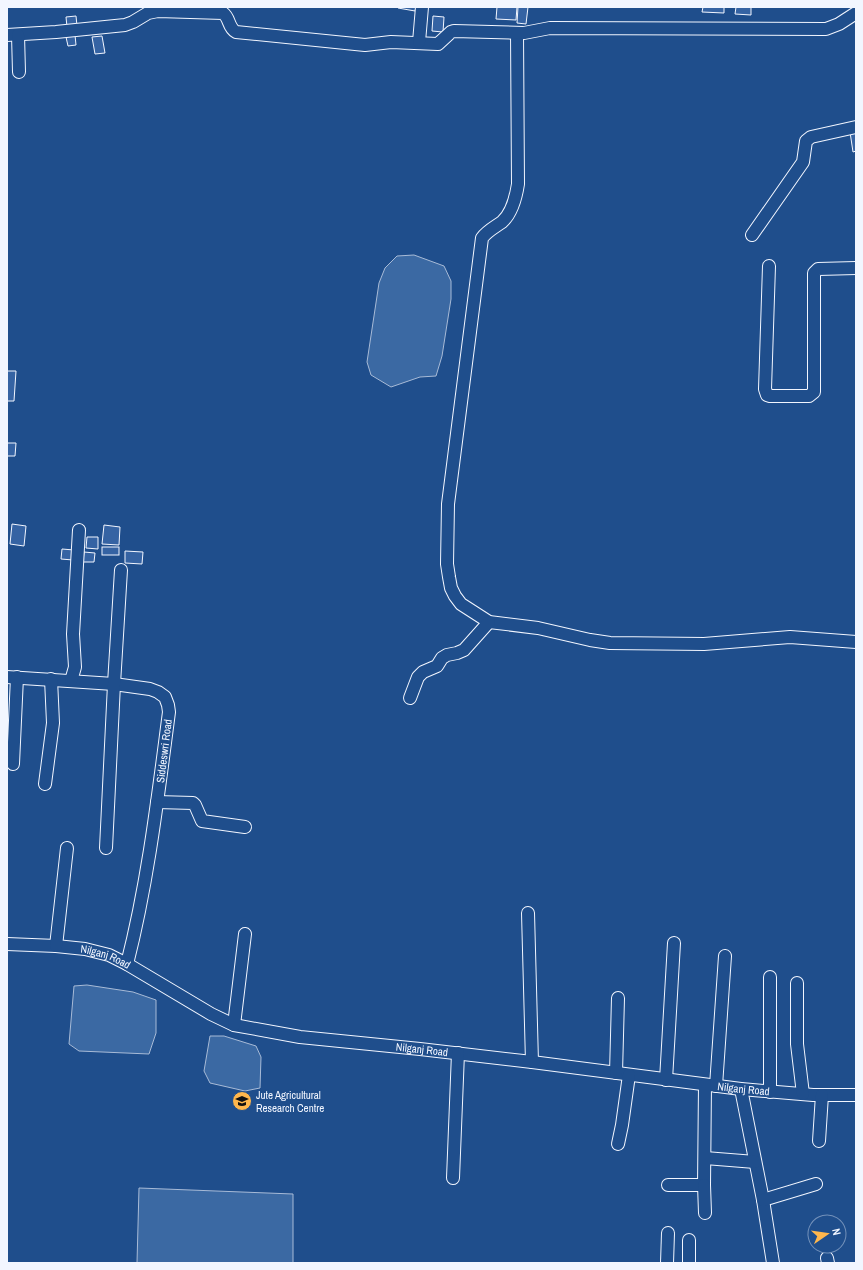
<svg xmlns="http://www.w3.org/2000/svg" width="863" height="1270" font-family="'Archivo Narrow',sans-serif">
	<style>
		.water { fill: #3b69a3; stroke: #a8bbd7 }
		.building { fill: #3563a3; stroke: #f2f6ff }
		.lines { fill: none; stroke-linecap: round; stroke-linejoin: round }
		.minor-casing { stroke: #f2f6ff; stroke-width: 14 }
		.minor { stroke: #1f4e8c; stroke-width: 12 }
		.labels { text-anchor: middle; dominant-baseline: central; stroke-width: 3; stroke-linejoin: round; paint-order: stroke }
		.street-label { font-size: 11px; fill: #f2f6ff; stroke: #1f4e8c }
		.poi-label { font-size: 11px; fill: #f2f6ff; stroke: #1f4e8c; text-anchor: start }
	</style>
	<rect width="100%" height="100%" fill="#1f4e8c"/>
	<g class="water">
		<polygon points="414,255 444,266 451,281 451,299 442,356 436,376 420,377 391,387 371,375 367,362 379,283 385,268 397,256"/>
		<polygon points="87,985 133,992 156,1000 156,1033 149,1054 79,1051 69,1044 74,986"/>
		<polygon points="210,1036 224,1036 256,1046 261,1057 260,1088 245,1091 210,1083 204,1071"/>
		<polygon points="139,1188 293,1194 293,1263 137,1263"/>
	</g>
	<g class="building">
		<polygon points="398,7 416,7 415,11 398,8"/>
		<polygon points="497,7 517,7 516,20 496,19"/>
		<polygon points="518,7 528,7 526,24 517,23"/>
		<polygon points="703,7 724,7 724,13 702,12"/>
		<polygon points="736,7 751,7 751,15 735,14"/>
		<polygon points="76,16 77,26 67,27 66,17"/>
		<polygon points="433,16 444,17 443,32 432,31"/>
		<polygon points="75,35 76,45 68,46 66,37"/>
		<polygon points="102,36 105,53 95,54 92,37"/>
		<polygon points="856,131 856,151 853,152 850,132"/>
		<polygon points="7,371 16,371 14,401 7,401"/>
		<polygon points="7,443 16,443 15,456 7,456"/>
		<polygon points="12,524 26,526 24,546 10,544"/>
		<polygon points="104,525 120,527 119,545 102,544"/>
		<polygon points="87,537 98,537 98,549 86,548"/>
		<rect x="102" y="547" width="17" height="8"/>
		<polygon points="62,549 74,550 73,560 61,559"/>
		<polygon points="125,551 143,552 142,564 125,563"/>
		<polygon points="84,552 95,553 94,562 83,562"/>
	</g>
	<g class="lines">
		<defs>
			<g id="minor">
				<path d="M517 33 518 184C516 197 512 213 502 222 495 227 487 231 482 238L448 504 447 564 449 577 451 588 455 596 461 604 489 622 538 628 590 640 610 643 704 644 790 637 856 642"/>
				<path d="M7 35 56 32 125 25 133 22 148 13 158 11 223 13C230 18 228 28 236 32L365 45 391 42 438 44 451 32 454 31 524 33 550 28 826 29 839 24 856 13"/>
				<polyline points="18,35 19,72"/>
				<polyline points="419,42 422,7"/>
				<polyline points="752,235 803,162 806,141 811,137 856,127"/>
				<polyline points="769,266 765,389 767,395 770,396 809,396 814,392 814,273 818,269 856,268"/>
				<path d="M7 677 114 684 150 689 158 692 165 697 168 705 169 712C158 796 148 882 127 964"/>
				<polyline points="71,681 75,667 73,634 79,530"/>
				<polyline points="410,698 418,677 423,672 437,666 442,658 447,655 457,653 464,650 489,622"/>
				<polyline points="13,764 17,677"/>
				<polyline points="45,784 53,723 51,679"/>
				<polyline points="157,802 193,803 195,805 202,821 245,827"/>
				<polyline points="106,848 114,684 121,570"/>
				<polyline points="528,913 532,1062"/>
				<path id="s1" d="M7 944 56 946 85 949 109 955 127 964 211 1014 234 1025 300 1037 420 1049 532 1062 741 1089 813 1095H856"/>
				<polyline points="56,946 67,848"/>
				<polyline points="770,977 770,1092"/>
				<polyline points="797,983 797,1044 803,1094"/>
				<polyline points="234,1025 245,934"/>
				<polyline points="616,1073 618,998"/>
				<polyline points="666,1080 674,943"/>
				<polyline points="716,1086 725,956"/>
				<polyline points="741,1089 763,1200 773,1263"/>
				<polyline points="819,1141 822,1095"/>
				<polyline points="618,1144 622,1125 629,1075"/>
				<polyline points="705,1158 755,1162"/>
				<polyline points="453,1178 458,1053"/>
				<polyline points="668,1185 704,1185 705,1085"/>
				<polyline points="704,1185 705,1213"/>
				<polyline points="763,1200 816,1184"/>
				<polyline points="689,1240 689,1263"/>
				<polyline points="827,1258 828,1263"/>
				<polyline points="667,1263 668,1233"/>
			</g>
		</defs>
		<use href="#minor" class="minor-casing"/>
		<use href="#minor" class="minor"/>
	</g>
	<defs>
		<symbol id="university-disc" viewBox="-11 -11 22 22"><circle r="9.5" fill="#ffb74d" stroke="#1f4e8c"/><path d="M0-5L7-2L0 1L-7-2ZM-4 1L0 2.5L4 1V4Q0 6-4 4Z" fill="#111"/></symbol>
	</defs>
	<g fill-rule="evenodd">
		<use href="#university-disc" x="231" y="1090" width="22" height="22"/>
	</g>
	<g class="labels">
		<g class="street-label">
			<text transform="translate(164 751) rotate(-83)">Siddeswri Road</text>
			<text stroke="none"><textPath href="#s1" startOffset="100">Nilganj Road</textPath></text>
			<text stroke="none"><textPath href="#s1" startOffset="436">Nilganj Road</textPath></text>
			<text stroke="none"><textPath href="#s1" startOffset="760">Nilganj Road</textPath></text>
		</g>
		<g class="poi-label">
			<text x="256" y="1095">Jute Agricultural<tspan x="256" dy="13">Research Centre</tspan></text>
		</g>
	</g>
	<rect width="863" height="1270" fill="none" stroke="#f2f6ff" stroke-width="16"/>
	<g transform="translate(827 1234) rotate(77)"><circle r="19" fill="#1f4e8c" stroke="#7391ba"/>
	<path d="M0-3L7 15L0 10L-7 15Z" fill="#ffb74d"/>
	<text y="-6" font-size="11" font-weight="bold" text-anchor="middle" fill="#f2f6ff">N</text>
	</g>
</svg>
